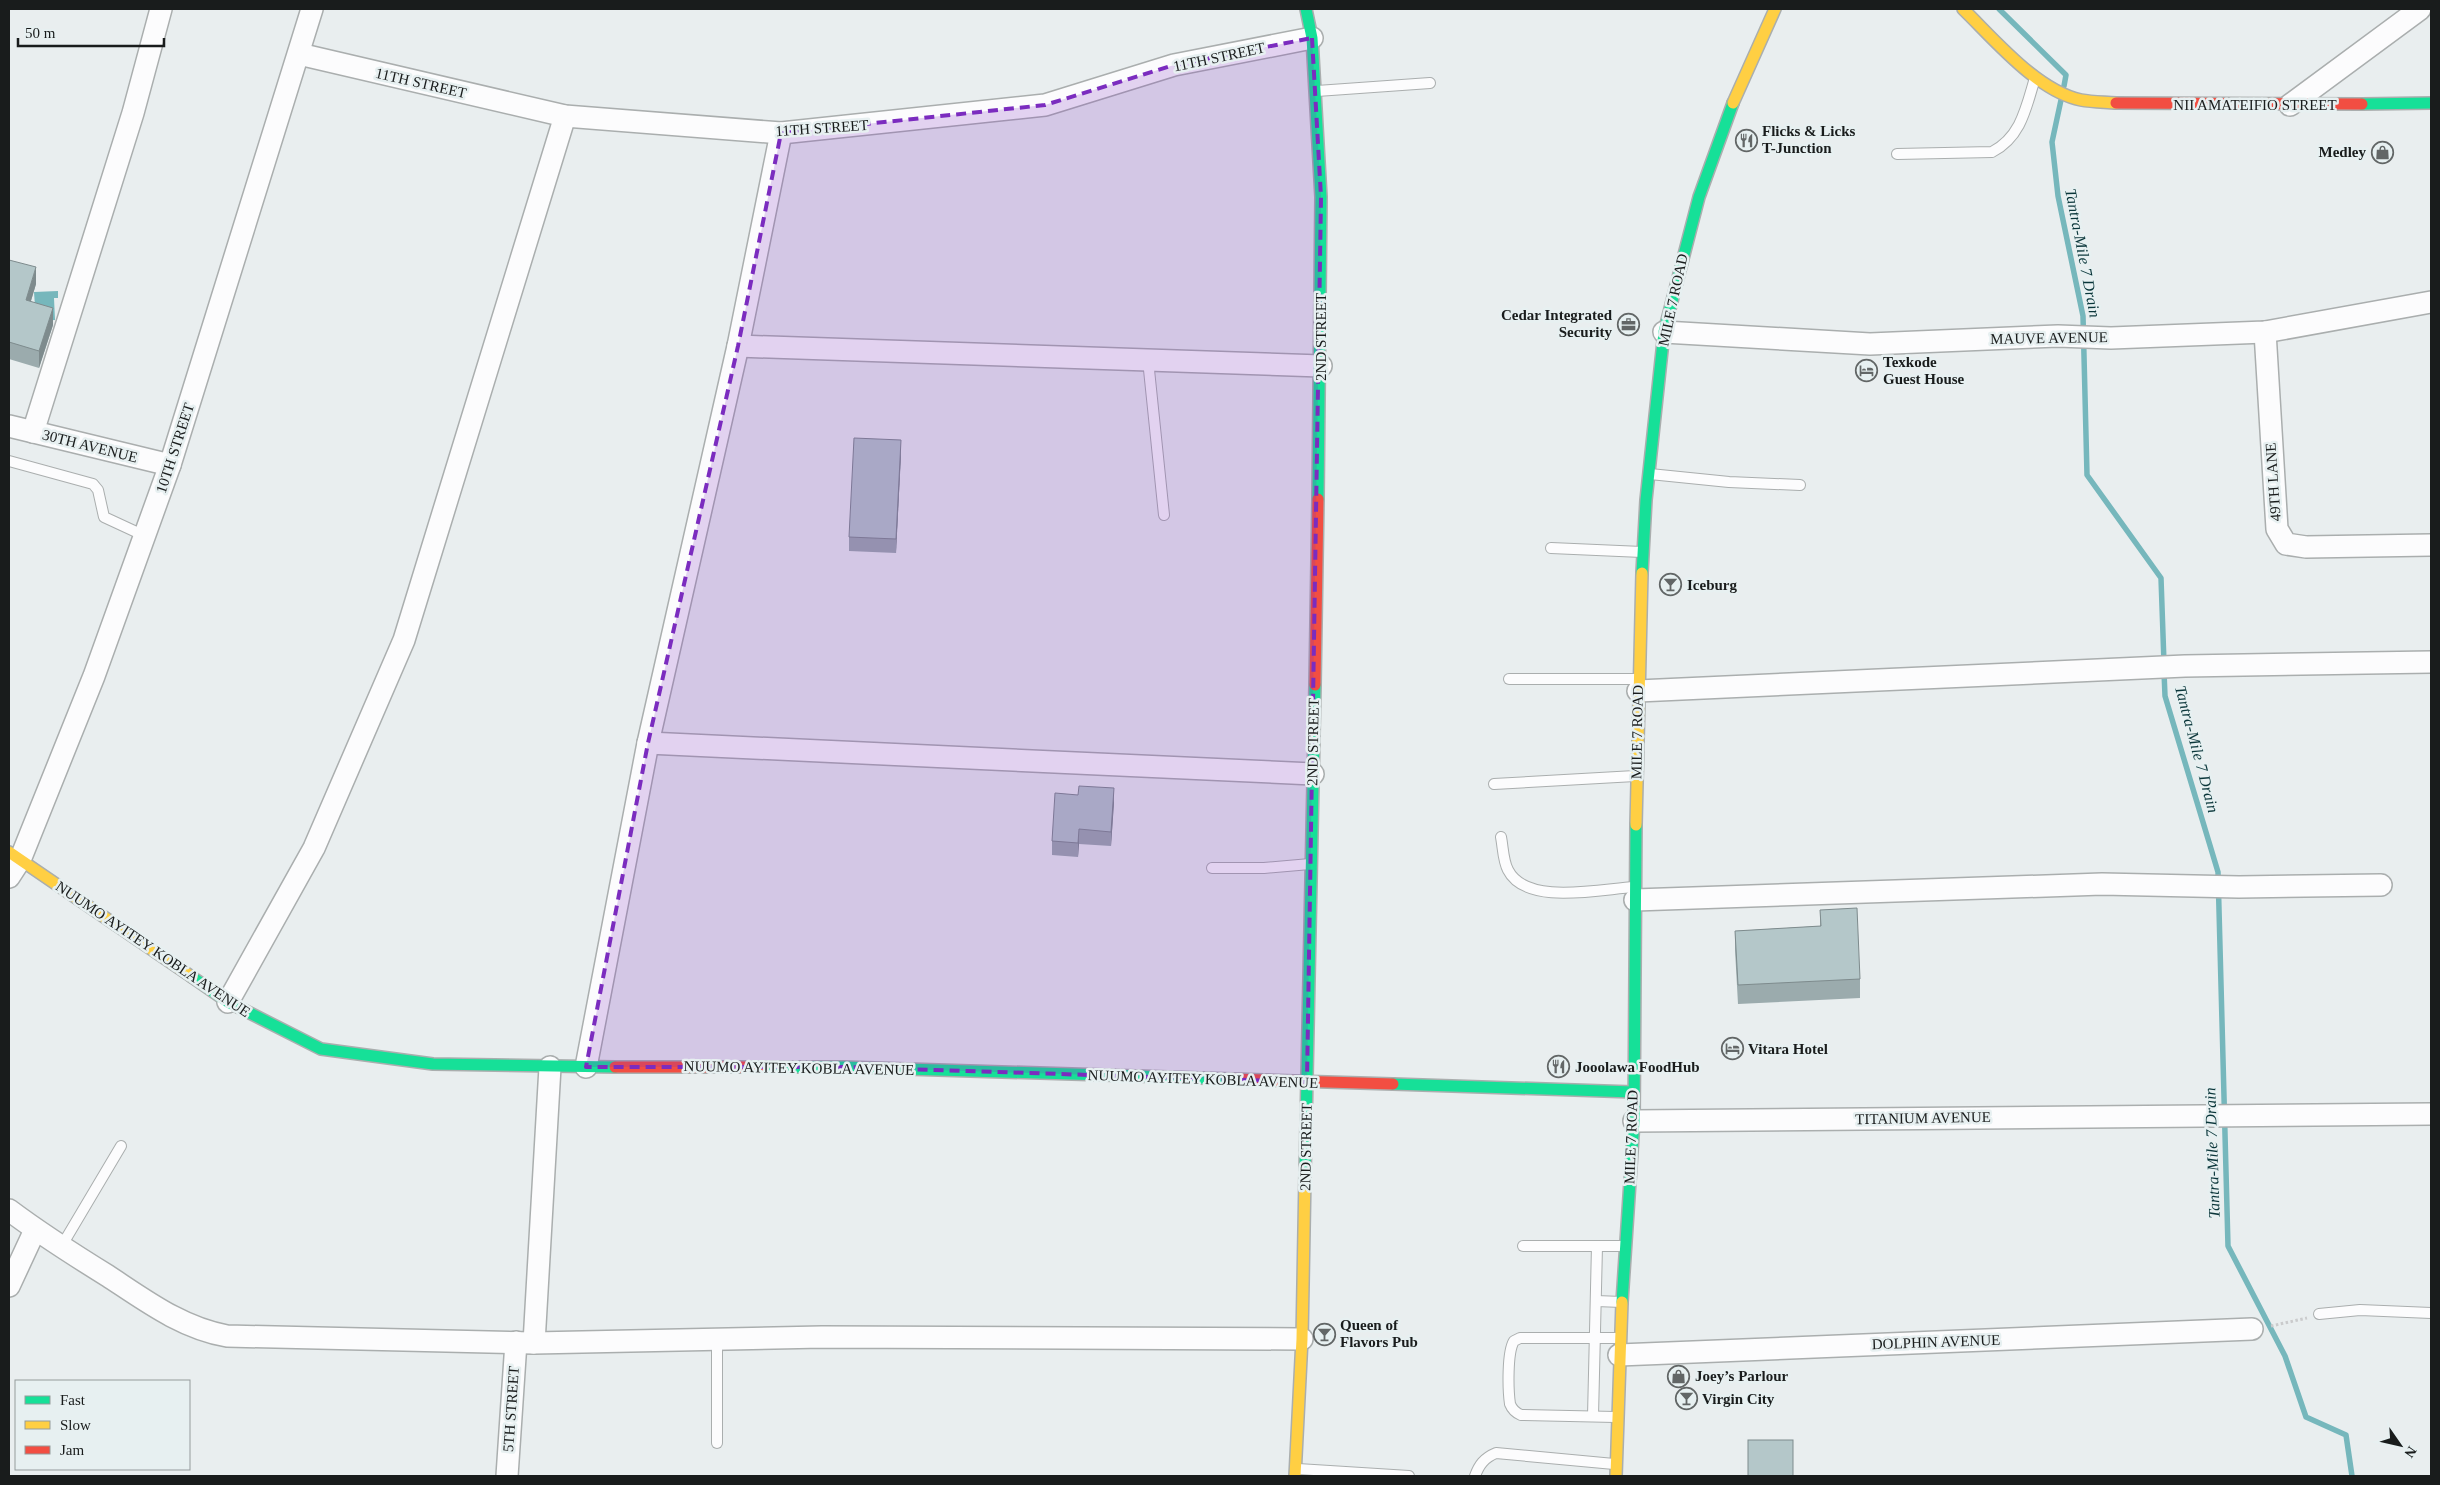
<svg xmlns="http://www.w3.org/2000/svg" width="2440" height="1485" font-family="Georgia,serif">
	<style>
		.water { fill: #76b7bc }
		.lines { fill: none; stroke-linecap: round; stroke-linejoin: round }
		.stream { stroke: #76b7bc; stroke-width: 5.5 }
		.lane-casing { stroke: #aaaeae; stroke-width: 12 }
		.street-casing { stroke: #aaaeae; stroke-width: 24 }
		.fast-casing { stroke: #aaaeae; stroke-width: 14 }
		.slow-casing { stroke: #aaaeae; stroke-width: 14 }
		.jam-casing { stroke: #aaaeae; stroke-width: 14 }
		.path { stroke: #cacbcc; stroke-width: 3; stroke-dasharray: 2.5 2.5; stroke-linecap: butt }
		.lane { stroke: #fcfcfd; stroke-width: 10 }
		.street { stroke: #fcfcfd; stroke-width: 21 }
		.fast { stroke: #16e098; stroke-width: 11 }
		.slow { stroke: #ffcf43; stroke-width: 11 }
		.jam { stroke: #f24e42; stroke-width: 11 }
		.wall { fill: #9babad }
		.shaded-wall { fill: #7e8b8d }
		.building { fill: #b4c7c9; stroke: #7e8b8d }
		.marked { fill: #7b2cbf; fill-opacity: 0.2; stroke: #7b2cbf; stroke-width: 4; stroke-dasharray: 10 6; stroke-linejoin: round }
		.labels { text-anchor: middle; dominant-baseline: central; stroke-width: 5; stroke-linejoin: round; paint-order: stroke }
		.street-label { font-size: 15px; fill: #191c1c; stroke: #e7f0f1 }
		.poi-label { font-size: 15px; font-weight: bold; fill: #191c1c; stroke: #e7f0f1; text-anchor: start }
		.water-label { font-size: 16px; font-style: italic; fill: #0a363a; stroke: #e7f0f1 }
	</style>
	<rect width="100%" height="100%" fill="#e9eeef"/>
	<polygon class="water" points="58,291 58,298 54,298 55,320 36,321 34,292"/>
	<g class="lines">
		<g class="stream">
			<polyline points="1999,9 2066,75 2064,86"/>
			<polyline points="2061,100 2052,142 2058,196 2083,316 2087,475 2161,578 2164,663"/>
			<polyline points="2164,672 2165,696 2218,872 2228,1246 2285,1356 2306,1417 2346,1435 2352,1476"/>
		</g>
		<defs>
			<g id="lane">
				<polyline points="1317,91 1430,83"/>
				<path d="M1897 154 1992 152C2021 137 2026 108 2035 78"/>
				<polyline points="1148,360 1164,515"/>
				<polyline points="9,461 93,484 98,490 104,517 145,536"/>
				<polyline points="1650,474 1729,482 1800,485"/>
				<polyline points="1551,548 1642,552"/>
				<polyline points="1509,679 1638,679"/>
				<polyline points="1494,784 1635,776"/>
				<path d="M1501 837C1503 847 1503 861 1508 870 1526 906 1600 889 1634 887"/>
				<polyline points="1212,868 1264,868 1310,864"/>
				<polyline points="1523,1246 1625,1246"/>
				<polyline points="61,1247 121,1146"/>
				<polyline points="1596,1301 1622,1302"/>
				<polyline points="2319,1314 2360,1310 2431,1313"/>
				<polyline points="717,1339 717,1443"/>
				<polyline points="1593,1416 1597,1246"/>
				<path d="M1615 1417 1521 1415C1516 1413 1512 1409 1510 1404 1508 1390 1507 1352 1514 1341L1520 1338H1619"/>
				<polyline points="1298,1469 1409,1476"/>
				<path d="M1475 1476C1479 1465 1484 1458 1496 1453L1614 1464"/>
			</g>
			<g id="street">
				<polyline points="299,54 565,116 781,133 1045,105 1174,65 1312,38"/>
				<polyline points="2290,105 2420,9"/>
				<polyline points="1664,332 1870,344 2058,336 2111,338 2265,332 2431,302"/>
				<polyline points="2265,332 2277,529 2286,544 2306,547 2431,545"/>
				<polyline points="738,346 1321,366"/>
				<polyline points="9,426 170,465"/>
				<polyline points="33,432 133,113 161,9"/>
				<polyline points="1638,691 2185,666 2431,662"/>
				<polyline points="648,743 1313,774"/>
				<polyline points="9,877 20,860 94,676 170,465 312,9"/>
				<polyline points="1635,900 2102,884 2239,887 2381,885"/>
				<polyline points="228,1002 314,848 404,640 565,116"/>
				<polyline points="586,1067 648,743 738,346 781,133"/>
				<polyline points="1634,1121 2431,1114"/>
				<path d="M9 1210C41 1234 74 1255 108 1276 146 1301 182 1328 227 1336L534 1343 822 1337 1302 1339"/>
				<polyline points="9,1286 35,1230"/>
				<polyline points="534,1343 550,1067"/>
				<polyline points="1619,1355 2252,1329"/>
				<polyline points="507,1476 516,1342"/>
			</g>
			<g id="fast">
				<polyline points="1306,9 1312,38 1321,197 1318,499"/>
				<polyline points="2362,104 2431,103"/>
				<polyline points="1642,573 1646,500 1664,332 1699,197 1733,103"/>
				<polyline points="192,977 228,1002 321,1049 433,1064 615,1067"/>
				<polyline points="764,1067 843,1067 1232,1079"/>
				<polyline points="1393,1084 1633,1092"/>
				<polyline points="1305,1175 1315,685"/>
				<polyline points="1622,1302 1634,1121 1636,825"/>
			</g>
			<g id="slow">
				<path d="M1963 9C1994 39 2037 91 2081 100 2092 102 2104 102 2116 103"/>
				<polyline points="1733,103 1775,9"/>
				<polyline points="1636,825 1642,573"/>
				<polyline points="9,852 192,977"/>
				<polyline points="1295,1476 1302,1339 1305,1175"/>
				<polyline points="1616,1476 1622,1302"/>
			</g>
			<g id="jam">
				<polyline points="2116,103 2362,104"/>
				<polyline points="1315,685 1318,499"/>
				<polyline points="615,1067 764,1067"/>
				<polyline points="1232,1079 1393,1084"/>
			</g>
		</defs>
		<use href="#lane" class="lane-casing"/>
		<use href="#street" class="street-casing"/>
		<use href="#fast" class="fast-casing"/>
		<use href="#slow" class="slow-casing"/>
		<use href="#jam" class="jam-casing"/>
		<polyline class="path" points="2271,1326 2307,1318"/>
		<use href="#lane" class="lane"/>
		<use href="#street" class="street"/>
		<use href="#fast" class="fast"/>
		<use href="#slow" class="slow"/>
		<use href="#jam" class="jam"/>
	</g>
	<g class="wall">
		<polygon points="9,260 36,284 31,301 53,325 39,368 9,359"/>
		<polygon points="901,454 896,553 849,551 849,537"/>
		<polygon points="1114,802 1111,846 1079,844 1078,857 1052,855 1052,841"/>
		<polygon points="1820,910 1860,979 1860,998 1738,1004 1735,950 1735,931 1820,926"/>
	</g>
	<g class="shaded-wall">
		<polygon points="36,267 36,284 26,317 26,300"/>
		<polygon points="53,308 53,325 39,368 39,351"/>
		<polygon points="901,440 901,454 896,553 896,539"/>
		<polygon points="1114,788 1114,802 1111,846 1111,832"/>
		<polygon points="1079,829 1079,844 1078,857 1078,843"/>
	</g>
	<g class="building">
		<polygon points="9,260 36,267 26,300 53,308 39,351 9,342"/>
		<polygon points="854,438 901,440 896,539 849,537"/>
		<polygon points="1079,786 1114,788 1111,832 1079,829 1078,843 1052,841 1055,793 1078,795"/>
		<polygon points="1857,908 1860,979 1738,985 1735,931 1821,926 1820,910"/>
		<rect x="1748" y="1440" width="45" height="36"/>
	</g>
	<path class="marked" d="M1312 38 1321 197 1307 1082 843 1067H586L648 743 738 346 781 133 1045 105 1174 65Z"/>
	<defs>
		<symbol id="restaurant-ring" viewBox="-11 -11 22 22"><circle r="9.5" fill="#e7f0f1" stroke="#626666" stroke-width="1.5"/><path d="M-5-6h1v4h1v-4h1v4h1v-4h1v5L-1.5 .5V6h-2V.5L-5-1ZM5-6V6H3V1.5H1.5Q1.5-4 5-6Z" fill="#626666"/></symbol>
		<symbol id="shop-ring" viewBox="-11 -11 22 22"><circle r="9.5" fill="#e7f0f1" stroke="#626666" stroke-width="1.5"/><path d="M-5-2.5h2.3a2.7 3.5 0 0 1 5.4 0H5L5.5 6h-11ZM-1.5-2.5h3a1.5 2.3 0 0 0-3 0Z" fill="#626666"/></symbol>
		<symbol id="office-ring" viewBox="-11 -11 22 22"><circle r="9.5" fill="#e7f0f1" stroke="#626666" stroke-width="1.5"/><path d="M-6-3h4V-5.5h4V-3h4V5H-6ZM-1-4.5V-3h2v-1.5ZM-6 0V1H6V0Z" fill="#626666"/></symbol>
		<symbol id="hotel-ring" viewBox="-11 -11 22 22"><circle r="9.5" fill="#e7f0f1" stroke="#626666" stroke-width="1.5"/><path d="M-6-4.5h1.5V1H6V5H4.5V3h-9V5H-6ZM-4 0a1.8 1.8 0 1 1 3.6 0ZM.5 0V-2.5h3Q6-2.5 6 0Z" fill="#626666"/></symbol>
		<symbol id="bar-ring" viewBox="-11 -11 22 22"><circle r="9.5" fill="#e7f0f1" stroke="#626666" stroke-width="1.5"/><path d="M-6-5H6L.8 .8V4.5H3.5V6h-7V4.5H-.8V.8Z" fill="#626666"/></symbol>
	</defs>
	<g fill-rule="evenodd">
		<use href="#restaurant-ring" x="1734" y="128" width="25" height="25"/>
		<use href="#shop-ring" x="2370" y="140" width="25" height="25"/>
		<use href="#office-ring" x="1616" y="312" width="25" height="25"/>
		<use href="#hotel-ring" x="1854" y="358" width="25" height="25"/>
		<use href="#bar-ring" x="1658" y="572" width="25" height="25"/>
		<use href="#hotel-ring" x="1720" y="1036" width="25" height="25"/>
		<use href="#restaurant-ring" x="1546" y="1054" width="25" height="25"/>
		<use href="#bar-ring" x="1312" y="1322" width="25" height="25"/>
		<use href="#shop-ring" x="1666" y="1364" width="25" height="25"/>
		<use href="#bar-ring" x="1674" y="1386" width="25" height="25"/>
	</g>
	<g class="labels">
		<g class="street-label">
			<text transform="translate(1219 57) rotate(-12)">11TH STREET</text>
			<text transform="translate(421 83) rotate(13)">11TH STREET</text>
			<text x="2255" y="105">NII AMATEIFIO STREET</text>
			<text transform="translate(822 128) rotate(-4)">11TH STREET</text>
			<text transform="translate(1673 300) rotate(-78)">MILE 7 ROAD</text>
			<text transform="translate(1321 337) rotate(-90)">2ND STREET</text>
			<text transform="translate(2049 338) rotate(-1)">MAUVE AVENUE</text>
			<text transform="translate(90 446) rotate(14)">30TH AVENUE</text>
			<text transform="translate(175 448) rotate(-72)">10TH STREET</text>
			<text transform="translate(2273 482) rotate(-94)">49TH LANE</text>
			<text transform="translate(1637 732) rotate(-89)">MILE 7 ROAD</text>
			<text transform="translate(1313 742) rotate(-89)">2ND STREET</text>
			<text transform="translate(153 949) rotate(34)">NUUMO AYITEY KOBLA AVENUE</text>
			<text transform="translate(799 1068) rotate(1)">NUUMO AYITEY KOBLA AVENUE</text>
			<text transform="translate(1203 1079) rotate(2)">NUUMO AYITEY KOBLA AVENUE</text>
			<text transform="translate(1923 1118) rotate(-1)">TITANIUM AVENUE</text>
			<text transform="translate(1631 1137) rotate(-88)">MILE 7 ROAD</text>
			<text transform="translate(1306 1147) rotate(-89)">2ND STREET</text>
			<text transform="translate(1936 1342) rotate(-2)">DOLPHIN AVENUE</text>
			<text transform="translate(511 1409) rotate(-86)">5TH STREET</text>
		</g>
		<g class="poi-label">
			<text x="1762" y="131">Flicks &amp; Licks<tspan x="1762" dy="17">T-Junction</tspan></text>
			<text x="2366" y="152" text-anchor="end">Medley</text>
			<text x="1612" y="315" text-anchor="end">Cedar Integrated<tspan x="1612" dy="17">Security</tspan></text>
			<text x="1883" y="362">Texkode<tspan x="1883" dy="17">Guest House</tspan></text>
			<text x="1687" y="585">Iceburg</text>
			<text x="1748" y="1049">Vitara Hotel</text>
			<text x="1575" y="1067">Jooolawa FoodHub</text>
			<text x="1340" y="1325">Queen of<tspan x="1340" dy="17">Flavors Pub</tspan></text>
			<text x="1695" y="1376">Joey’s Parlour</text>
			<text x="1702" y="1399">Virgin City</text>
		</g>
		<g class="water-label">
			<text transform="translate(2083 253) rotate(79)">Tantra-Mile 7 Drain</text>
			<text transform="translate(2197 749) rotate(75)">Tantra-Mile 7 Drain</text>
			<text transform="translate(2212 1153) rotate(-92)">Tantra-Mile 7 Drain</text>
		</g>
	</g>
	<rect width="2440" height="1485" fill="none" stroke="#191c1c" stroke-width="20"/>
	<rect x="15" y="1380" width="175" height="90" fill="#e7f0f1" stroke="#959b9c"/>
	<rect x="25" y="1396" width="25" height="8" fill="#16e098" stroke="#959b9c"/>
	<text x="60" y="1405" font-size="15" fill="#191c1c">Fast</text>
	<rect x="25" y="1421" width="25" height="8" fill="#ffcf43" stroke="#959b9c"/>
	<text x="60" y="1430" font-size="15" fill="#191c1c">Slow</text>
	<rect x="25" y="1446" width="25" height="8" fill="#f24e42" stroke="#959b9c"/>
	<text x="60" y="1455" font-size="15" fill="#191c1c">Jam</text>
	<g transform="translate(2400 1445) rotate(124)" stroke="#e7f0f1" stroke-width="4" paint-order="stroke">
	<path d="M0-4L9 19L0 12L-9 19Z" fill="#191c1c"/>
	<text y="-8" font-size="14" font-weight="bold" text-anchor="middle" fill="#191c1c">N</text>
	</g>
	<path d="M18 38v8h146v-8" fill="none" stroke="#191c1c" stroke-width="2.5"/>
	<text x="25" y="38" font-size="15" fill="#191c1c" stroke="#e7f0f1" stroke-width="4" paint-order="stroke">50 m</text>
</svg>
